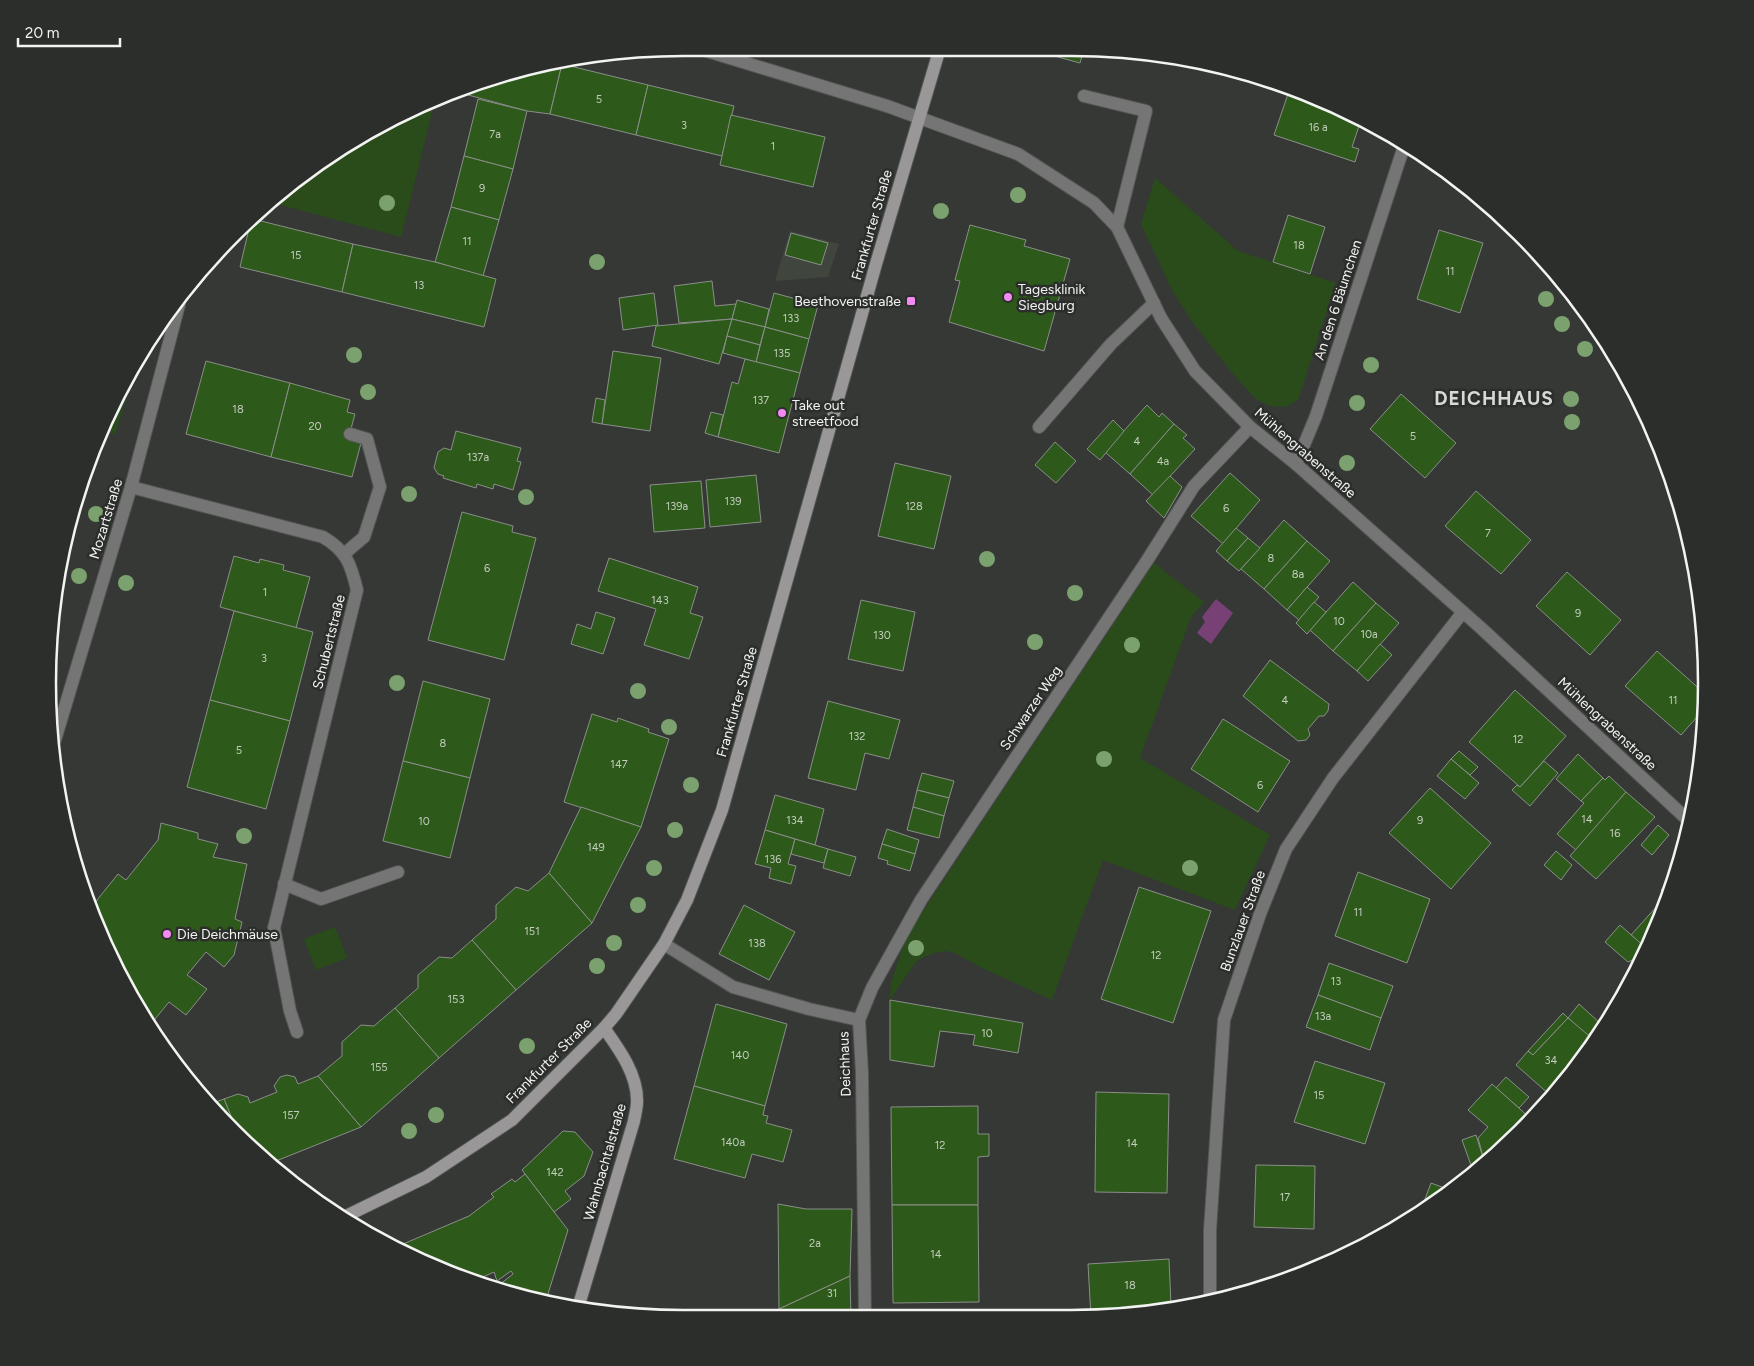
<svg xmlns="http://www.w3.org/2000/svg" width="1754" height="1366" font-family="Figtree,sans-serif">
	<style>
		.built { fill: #40463e }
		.green { fill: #2a4c1b }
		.water { fill: #774176 }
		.building { fill: #2d591a; stroke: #8b8e8a }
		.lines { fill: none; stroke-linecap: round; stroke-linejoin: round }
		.lane-casing { stroke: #535652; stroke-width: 14 }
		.street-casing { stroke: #535652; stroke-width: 14 }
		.secondary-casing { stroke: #535652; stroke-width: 14 }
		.lane { stroke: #767576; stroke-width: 12 }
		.street { stroke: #767576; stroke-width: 12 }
		.secondary { stroke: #9a9799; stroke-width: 12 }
		.tree { fill: #7ba16e }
		.poi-dot { fill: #f38af2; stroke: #2b2e2a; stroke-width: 2 }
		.labels { text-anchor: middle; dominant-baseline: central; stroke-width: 5; stroke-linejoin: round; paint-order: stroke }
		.number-label { font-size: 11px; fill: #c2cdbc }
		.street-label { font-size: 14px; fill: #f3f4f2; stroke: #2b2e2a }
		.poi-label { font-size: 14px; fill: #f3f4f2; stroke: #2b2e2a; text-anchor: start }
		.district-label { font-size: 19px; font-weight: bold; letter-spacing: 1px; fill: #d6d9d5; stroke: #2b2e2a }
		.rim { fill: none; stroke: #f3f4f2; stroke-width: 2.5 }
	</style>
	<rect width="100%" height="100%" fill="#353834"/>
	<polygon class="built" points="790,231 839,244 828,277 775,281"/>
	<g class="green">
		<polygon points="434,104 401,237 273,203 365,133"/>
		<polygon points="1155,178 1238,251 1336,283 1298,400 1285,407 1270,406 1256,399 1232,373 1191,320 1172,290 1141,224"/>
		<polygon points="129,374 133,376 115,434 105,431"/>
		<polygon points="1154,563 1204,602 1191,617 1140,758 1270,835 1235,910 1103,860 1052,1000 980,967 955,953 945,951 934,953 918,960 913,966 890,1000 891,983 906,937"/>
		<polygon points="335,927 347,958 316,970 304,939"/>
	</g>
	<polygon class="water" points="1216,599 1233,613 1211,644 1197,633 1205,622 1202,617"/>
	<g class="building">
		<polygon points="1029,49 1084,49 1080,63"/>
		<polygon points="560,64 562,64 550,114 527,111 461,93 518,69"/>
		<polygon points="562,64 648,85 636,135 550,114"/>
		<polygon points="648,85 734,106 722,156 636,135"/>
		<polygon points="1289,91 1317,100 1361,120 1352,147 1359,149 1355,162 1274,135"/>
		<polygon points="478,99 527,111 513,169 464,156"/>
		<polygon points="731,115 825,137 813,187 720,165"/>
		<polygon points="464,156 513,169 499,220 451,207"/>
		<polygon points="451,207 499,220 483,276 435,262"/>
		<polygon points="1288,215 1325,227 1310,274 1273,262"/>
		<polygon points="253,219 353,244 342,292 240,267 251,220"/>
		<polygon points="970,225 1026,240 1024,246 1070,259 1044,351 949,322 960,281 955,280"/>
		<polygon points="1439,230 1483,243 1460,313 1417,299"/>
		<polygon points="791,233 828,243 821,265 785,255"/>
		<polygon points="353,244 435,262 496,279 484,327 342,292"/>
		<polygon points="712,281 715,306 736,304 732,319 679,323 674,286"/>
		<polygon points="654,293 658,325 623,330 619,298"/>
		<polygon points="774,293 818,305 809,339 765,327"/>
		<polygon points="737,300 769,309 765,327 732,319"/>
		<polygon points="732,319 719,364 652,346 656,326"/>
		<polygon points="732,319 765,327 760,345 727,336"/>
		<polygon points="765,327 809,339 800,373 756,362"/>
		<polygon points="727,336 760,345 756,362 723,353"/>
		<polygon points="613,351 661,358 650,431 602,424"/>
		<polygon points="745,359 800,373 779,453 718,437 732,382 738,384"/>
		<polygon points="206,361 290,383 271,457 186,434"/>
		<polygon points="290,383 350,400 347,412 355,414 348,440 361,443 352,477 271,457"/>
		<polygon points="1401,394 1456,443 1425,478 1370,429"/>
		<polygon points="596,398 605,400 602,424 592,422"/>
		<polygon points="1147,405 1159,417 1162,413 1174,424 1130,474 1105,452"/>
		<polygon points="711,412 723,415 718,437 705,433"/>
		<polygon points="1113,420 1124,431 1100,460 1087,449"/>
		<polygon points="1174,424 1187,435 1183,438 1195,449 1153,495 1130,474"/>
		<polygon points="456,431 521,448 517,461 521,462 513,490 494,484 493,489 477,484 476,488 443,478 444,476 438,474 434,468 438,452 444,448 451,450"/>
		<polygon points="1055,442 1076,461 1056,483 1035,465"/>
		<polygon points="895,463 951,476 934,549 878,536"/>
		<polygon points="1230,473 1260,500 1223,544 1191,516"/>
		<polygon points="756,475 761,522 710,527 706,480"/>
		<polygon points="1170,476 1182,487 1164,518 1146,501"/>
		<polygon points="701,481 705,528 654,532 650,485"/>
		<polygon points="1476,491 1531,540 1501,574 1445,526"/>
		<polygon points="462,512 513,526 512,532 536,538 504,660 428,640"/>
		<polygon points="1284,520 1307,541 1264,589 1241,569"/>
		<polygon points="1236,528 1248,538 1227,561 1216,551"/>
		<polygon points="1248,538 1260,548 1239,571 1227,561"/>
		<polygon points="1307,541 1330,561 1287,610 1264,589"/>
		<polygon points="234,556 259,563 260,559 284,565 283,570 310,577 296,628 220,607"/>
		<polygon points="609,558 698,587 690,613 703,617 689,659 644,645 656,609 598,591"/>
		<polygon points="1567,572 1621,620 1590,655 1536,606"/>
		<polygon points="1353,582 1376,603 1333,651 1310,630"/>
		<polygon points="1307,587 1319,597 1299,620 1287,610"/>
		<polygon points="861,600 915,612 903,671 848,659"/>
		<polygon points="1314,602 1326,612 1307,634 1296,623"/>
		<polygon points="1376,603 1399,623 1357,671 1333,651"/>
		<polygon points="234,611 313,632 290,721 210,700"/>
		<polygon points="596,612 615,618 603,654 571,644 577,624 591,629"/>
		<polygon points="1380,644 1392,655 1368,681 1357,671"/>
		<polygon points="1657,651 1704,693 1705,708 1681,735 1625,686"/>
		<polygon points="1270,660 1329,704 1328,711 1324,716 1319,716 1308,729 1310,735 1306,740 1298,741 1243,696"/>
		<polygon points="423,681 490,699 470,778 403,761"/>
		<polygon points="1515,690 1566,736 1520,787 1469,742"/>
		<polygon points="210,700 290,721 266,809 187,787"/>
		<polygon points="828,701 900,720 889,759 865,753 856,790 808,778"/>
		<polygon points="592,714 617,722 618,718 649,729 648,732 669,739 641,827 564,802"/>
		<polygon points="1223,719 1290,761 1258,812 1191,769"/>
		<polygon points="1459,751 1478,767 1470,775 1451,759"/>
		<polygon points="1578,754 1603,778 1581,801 1556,779"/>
		<polygon points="1451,759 1479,783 1465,799 1437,776"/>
		<polygon points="403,761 470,778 450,858 383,841"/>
		<polygon points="1544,761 1558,773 1530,806 1512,790 1517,785 1520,787"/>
		<polygon points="922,773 954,781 949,798 917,790"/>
		<polygon points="1609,776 1626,792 1576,850 1557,834 1584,803 1581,801 1603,778 1605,780"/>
		<polygon points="1430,788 1491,843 1451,889 1389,833"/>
		<polygon points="917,790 949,798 944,816 913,807"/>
		<polygon points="1626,792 1655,817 1596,879 1570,856"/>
		<polygon points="775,795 824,809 815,845 765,830"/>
		<polygon points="581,807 641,827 592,923 549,873"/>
		<polygon points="913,807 944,816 939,838 907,830"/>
		<polygon points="161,823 198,833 198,839 218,844 213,857 247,864 235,919 242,922 234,955 224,967 206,952 187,975 207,989 186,1015 169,1002 151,1024 133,1001 93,905 118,874 126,880 158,840"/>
		<polygon points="1658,825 1669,835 1652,855 1641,845"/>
		<polygon points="887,829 919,840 915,854 882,844"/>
		<polygon points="765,830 795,839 788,864 796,866 791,884 769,878 771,868 755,864"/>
		<polygon points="795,839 828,849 824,863 791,854"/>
		<polygon points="882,844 915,854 910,871 887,864 888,861 878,858"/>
		<polygon points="828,849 856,857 850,876 823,868"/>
		<polygon points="1556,851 1572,865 1561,880 1544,865"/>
		<polygon points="1358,872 1430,899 1407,963 1335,936"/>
		<polygon points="549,873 592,923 516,990 472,940 496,919 496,905 516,887 528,891"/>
		<polygon points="1675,874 1667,895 1661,890"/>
		<polygon points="1139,887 1211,911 1173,1023 1101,999"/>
		<polygon points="1667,895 1647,949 1631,935"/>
		<polygon points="744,905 795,932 769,980 719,954"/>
		<polygon points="1620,925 1647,949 1644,955 1628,962 1605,942"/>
		<polygon points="472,940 516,990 439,1058 395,1008 418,988 418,975 439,957 452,958"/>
		<polygon points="1329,963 1393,986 1381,1018 1318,995"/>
		<polygon points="1318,995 1381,1018 1370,1050 1306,1027"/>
		<polygon points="890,1000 1023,1023 1018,1053 973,1045 975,1035 940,1031 934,1067 890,1060"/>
		<polygon points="716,1004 787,1024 765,1106 694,1086"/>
		<polygon points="1579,1004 1601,1024 1589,1037 1568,1018"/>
		<polygon points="395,1008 439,1058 361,1127 318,1076 342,1056 342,1042 361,1025 374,1026"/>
		<polygon points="1563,1013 1568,1018 1533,1055 1528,1051"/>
		<polygon points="1568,1018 1594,1040 1575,1070 1551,1096 1516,1065 1528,1051 1533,1055"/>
		<polygon points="1315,1061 1385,1083 1365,1144 1294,1122"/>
		<polygon points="287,1075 295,1077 298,1084 318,1076 361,1127 271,1163 239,1136 224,1099 238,1094 248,1097 250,1103 277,1092 274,1086 280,1077"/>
		<polygon points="1506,1077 1529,1097 1519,1108 1496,1088"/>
		<polygon points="1492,1084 1530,1118 1485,1164 1478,1138 1488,1127 1468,1110"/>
		<polygon points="694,1086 765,1106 763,1115 768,1116 766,1123 792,1130 783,1162 752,1154 745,1178 674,1159"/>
		<polygon points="1096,1092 1169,1094 1167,1193 1095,1192"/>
		<polygon points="224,1099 239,1136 233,1132 212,1104 213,1103"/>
		<polygon points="978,1106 978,1134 989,1134 989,1156 978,1157 978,1205 892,1205 891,1107"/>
		<polygon points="563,1131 575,1132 593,1152 584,1176 565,1191 571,1199 554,1212 522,1170"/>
		<polygon points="1476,1135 1485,1164 1472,1168 1462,1140"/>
		<polygon points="1256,1165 1315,1166 1314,1229 1254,1227"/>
		<polygon points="525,1174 568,1230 547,1297 541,1301 502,1289 499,1285 513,1274 511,1271 497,1281 494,1272 474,1281 440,1270 396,1247 469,1216 494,1197 491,1194 512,1179 515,1182"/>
		<polygon points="1431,1183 1450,1190 1421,1210"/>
		<polygon points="778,1204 806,1209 852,1209 850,1276 779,1309"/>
		<polygon points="892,1205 978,1205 979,1302 893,1303"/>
		<polygon points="1169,1259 1171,1305 1113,1317 1091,1317 1088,1264"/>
		<polygon points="850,1276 851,1318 759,1318 779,1309"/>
	</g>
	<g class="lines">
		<defs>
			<g id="lane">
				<polyline points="1084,96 1146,111 1117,227"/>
				<polyline points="1039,427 1111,344 1154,303"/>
				<polyline points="344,554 364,537 380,487 367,439 350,434"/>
				<polyline points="284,884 321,899 398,872"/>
				<polyline points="274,928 290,1011 297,1032"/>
			</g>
			<g id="street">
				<polyline points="697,48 887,106 1018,154 1094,203 1117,227 1161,318 1195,371 1250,427 1296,464 1481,628 1689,821"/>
				<polyline points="1296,464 1316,416 1405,143"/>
				<path d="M131 487 323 537C347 551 351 565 357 590L274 928"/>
				<polyline points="55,740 131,487 179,305"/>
				<polyline points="664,944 733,987 809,1009 859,1020"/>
				<polyline points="1210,1298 1210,1230 1224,1020 1260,914 1286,849 1333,778 1463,612"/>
				<polyline points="865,1318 862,1073 859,1020 872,988 921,900 1148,559 1194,486 1250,427"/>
			</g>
			<g id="secondary">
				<polyline points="342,1218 426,1177 512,1120 604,1028 616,1014 664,944 687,900 722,810 876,264 940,48"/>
				<path d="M578 1308 634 1121C635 1115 637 1108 637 1102 638 1075 619 1049 604 1028"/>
			</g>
		</defs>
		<use href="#lane" class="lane-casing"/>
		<use href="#street" class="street-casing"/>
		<use href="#secondary" class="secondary-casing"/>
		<use href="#lane" class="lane"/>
		<use href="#street" class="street"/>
		<use href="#secondary" class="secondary"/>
	</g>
	<g class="tree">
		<circle cx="1018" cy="195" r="8"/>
		<circle cx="387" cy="203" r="8"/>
		<circle cx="941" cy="211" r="8"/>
		<circle cx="597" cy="262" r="8"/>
		<circle cx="1546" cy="299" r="8"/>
		<circle cx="1562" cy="324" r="8"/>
		<circle cx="1585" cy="349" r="8"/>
		<circle cx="354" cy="355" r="8"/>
		<circle cx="1371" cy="365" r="8"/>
		<circle cx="368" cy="392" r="8"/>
		<circle cx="1571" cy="399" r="8"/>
		<circle cx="1357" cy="403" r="8"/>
		<circle cx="1572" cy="422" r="8"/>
		<circle cx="1347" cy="463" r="8"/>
		<circle cx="409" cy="494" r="8"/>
		<circle cx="526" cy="497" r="8"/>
		<circle cx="96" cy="514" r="8"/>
		<circle cx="987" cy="559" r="8"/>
		<circle cx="79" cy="576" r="8"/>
		<circle cx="126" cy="583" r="8"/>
		<circle cx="1075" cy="593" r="8"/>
		<circle cx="1035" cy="642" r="8"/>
		<circle cx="1132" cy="645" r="8"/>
		<circle cx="397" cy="683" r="8"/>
		<circle cx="638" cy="691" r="8"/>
		<circle cx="669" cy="727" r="8"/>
		<circle cx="1104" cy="759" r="8"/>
		<circle cx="691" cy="785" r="8"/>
		<circle cx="675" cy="830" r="8"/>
		<circle cx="244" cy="836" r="8"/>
		<circle cx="654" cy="868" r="8"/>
		<circle cx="1190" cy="868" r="8"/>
		<circle cx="638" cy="905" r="8"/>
		<circle cx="614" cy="943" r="8"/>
		<circle cx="916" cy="948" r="8"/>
		<circle cx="597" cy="966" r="8"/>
		<circle cx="527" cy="1046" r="8"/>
		<circle cx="436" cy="1115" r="8"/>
		<circle cx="409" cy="1131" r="8"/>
	</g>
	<g class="poi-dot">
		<circle cx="1008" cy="297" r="5"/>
		<rect x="906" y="296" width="10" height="10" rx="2.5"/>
		<circle cx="782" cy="413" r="5"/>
		<circle cx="167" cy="934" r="5"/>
	</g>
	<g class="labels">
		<g class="number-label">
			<text x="599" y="99">5</text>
			<text x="684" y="125">3</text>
			<text x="1318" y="127">16 a</text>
			<text x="495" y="134">7a</text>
			<text x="773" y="146">1</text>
			<text x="482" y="188">9</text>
			<text x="467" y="241">11</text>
			<text x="1299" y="245">18</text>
			<text x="296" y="255">15</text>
			<text x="1450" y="271">11</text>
			<text x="419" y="285">13</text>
			<text x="791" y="318">133</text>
			<text x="782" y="353">135</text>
			<text x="761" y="400">137</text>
			<text x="238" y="409">18</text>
			<text x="315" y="426">20</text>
			<text x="1413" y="436">5</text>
			<text x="1137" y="441">4</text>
			<text x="478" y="457">137a</text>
			<text x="1163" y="461">4a</text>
			<text x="733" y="501">139</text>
			<text x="677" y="506">139a</text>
			<text x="914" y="506">128</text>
			<text x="1226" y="508">6</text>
			<text x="1488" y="533">7</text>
			<text x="1271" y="558">8</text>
			<text x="487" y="568">6</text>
			<text x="1298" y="574">8a</text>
			<text x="265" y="592">1</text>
			<text x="660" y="600">143</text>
			<text x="1578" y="613">9</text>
			<text x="1339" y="621">10</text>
			<text x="1369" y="634">10a</text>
			<text x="882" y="635">130</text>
			<text x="264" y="658">3</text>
			<text x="1285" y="700">4</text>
			<text x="1673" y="700">11</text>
			<text x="857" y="736">132</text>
			<text x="1518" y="739">12</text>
			<text x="443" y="743">8</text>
			<text x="239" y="750">5</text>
			<text x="619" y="764">147</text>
			<text x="1260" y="785">6</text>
			<text x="1587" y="819">14</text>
			<text x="795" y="820">134</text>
			<text x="1420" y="820">9</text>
			<text x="424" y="821">10</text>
			<text x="1615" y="833">16</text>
			<text x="596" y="847">149</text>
			<text x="773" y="859">136</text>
			<text x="1358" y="912">11</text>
			<text x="532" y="931">151</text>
			<text x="757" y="943">138</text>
			<text x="1156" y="955">12</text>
			<text x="1336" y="981">13</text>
			<text x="456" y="999">153</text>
			<text x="1323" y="1016">13a</text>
			<text x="987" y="1033">10</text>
			<text x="740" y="1055">140</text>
			<text x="1551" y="1060">34</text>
			<text x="379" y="1067">155</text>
			<text x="1319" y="1095">15</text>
			<text x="291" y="1115">157</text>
			<text x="733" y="1142">140a</text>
			<text x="1132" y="1143">14</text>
			<text x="940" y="1145">12</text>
			<text x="555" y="1172">142</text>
			<text x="1285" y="1197">17</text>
			<text x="815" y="1243">2a</text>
			<text x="936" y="1254">14</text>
			<text x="1130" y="1285">18</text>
			<text x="832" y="1293">31</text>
		</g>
		<g class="street-label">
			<text transform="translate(872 225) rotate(-74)">Frankfurter Straße</text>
			<text transform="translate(1338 300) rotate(-72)">An den 6 Bäumchen</text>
			<text transform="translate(1305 453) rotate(41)">Mühlengrabenstraße</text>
			<text transform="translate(106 519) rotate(-73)">Mozartstraße</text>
			<text transform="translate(329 642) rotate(-76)">Schubertstraße</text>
			<text transform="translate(737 702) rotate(-74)">Frankfurter Straße</text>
			<text transform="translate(1031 708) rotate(-56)">Schwarzer Weg</text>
			<text transform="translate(1607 724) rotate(43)">Mühlengrabenstraße</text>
			<text transform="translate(1243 921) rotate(-70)">Bunzlauer Straße</text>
			<text transform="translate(549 1061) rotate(-45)">Frankfurter Straße</text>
			<text transform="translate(845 1064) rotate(-92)">Deichhaus</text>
			<text transform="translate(605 1162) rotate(-74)">Wahnbachtalstraße</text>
		</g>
		<g class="poi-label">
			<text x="1018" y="289">Tagesklinik<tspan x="1018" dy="16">Siegburg</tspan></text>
			<text x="901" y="301" text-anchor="end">Beethovenstraße</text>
			<text x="792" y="405">Take out<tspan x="792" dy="16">streetfood</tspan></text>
			<text x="177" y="934">Die Deichmäuse</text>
		</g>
		<g class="district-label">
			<text x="1494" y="398">DEICHHAUS</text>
		</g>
	</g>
	<path d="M0 0H1754V1366H0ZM683 56H1071A627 627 0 0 1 1698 683V683A627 627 0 0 1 1071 1310H683A627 627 0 0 1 56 683V683A627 627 0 0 1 683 56Z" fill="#2b2e2a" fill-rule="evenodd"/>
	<path class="rim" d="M683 56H1071A627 627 0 0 1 1698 683V683A627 627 0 0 1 1071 1310H683A627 627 0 0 1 56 683V683A627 627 0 0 1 683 56Z"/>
	<path d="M18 38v8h102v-8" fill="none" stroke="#f3f4f2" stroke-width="2.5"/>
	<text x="25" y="38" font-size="15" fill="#f3f4f2" stroke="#2b2e2a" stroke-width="4" paint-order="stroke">20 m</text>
</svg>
